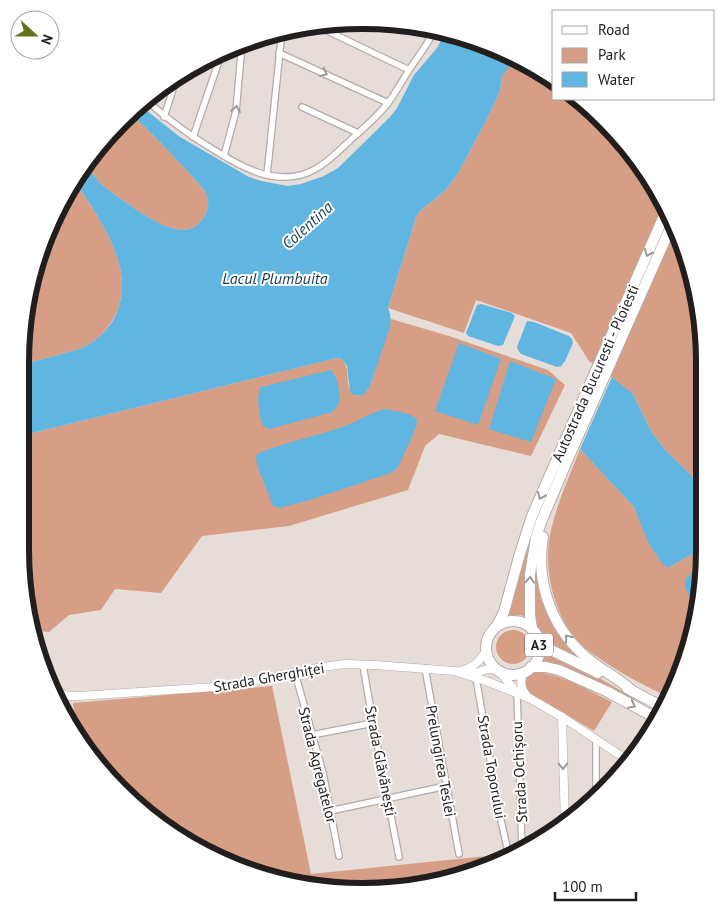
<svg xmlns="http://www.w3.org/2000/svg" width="725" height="912" font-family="'PT Sans',sans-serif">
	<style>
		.green { fill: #d69e85 }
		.water { fill: #61b5e1 }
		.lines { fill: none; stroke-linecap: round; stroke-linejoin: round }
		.street-casing { stroke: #b4aba7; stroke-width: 8 }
		.secondary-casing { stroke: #b4aba7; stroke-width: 9 }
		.highway-casing { stroke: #b4aba7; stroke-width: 12 }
		.street { stroke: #fff; stroke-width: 5.5 }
		.secondary { stroke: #fff; stroke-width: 8 }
		.highway { stroke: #fff; stroke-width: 10 }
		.oneway { stroke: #9b9a99 }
		.labels { text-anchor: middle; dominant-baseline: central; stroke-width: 4; stroke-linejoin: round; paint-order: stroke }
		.shield { fill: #fff; stroke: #646261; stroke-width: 1 }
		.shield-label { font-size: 14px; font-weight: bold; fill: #211e1d }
		.street-label { font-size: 15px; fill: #211e1d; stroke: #fff }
		.water-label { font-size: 16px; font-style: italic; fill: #163b4e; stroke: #fff }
		.rim { fill: none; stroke: #211e1d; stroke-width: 6 }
	</style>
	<rect width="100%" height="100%" fill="#e6ddd9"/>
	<g class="green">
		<polygon points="510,54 554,80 554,99 580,99 620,137 659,192 687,253 704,340 701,491 692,476 667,452 651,431 633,394 612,377 589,361 571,333 476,300 464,333 388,308 416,217 421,210 446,190 457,175 488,117 500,91 502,76 511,62 509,56"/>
		<path d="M132 115C152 133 170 152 188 172 195 180 206 189 208 200 209 208 206 215 201 221 183 244 144 215 127 203 119 197 110 192 102 185 96 179 91 171 86 164L105 137Z"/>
		<path d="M74 180C100 220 141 273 112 321 104 334 93 343 80 349L21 365V340L38 252 66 192Z"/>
		<path d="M391 319 449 336 548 370 565 385 531 456 439 434 425 446 408 490 289 526 202 536 161 593 115 589 101 610 69 615 49 632 31 630 20 549V436L337 358 342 359C353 371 341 392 359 396L370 386Z"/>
		<path d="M580 449 634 507 641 523 668 568 685 558 700 551V564L685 580 690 596 699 613 698 616 679 680 670 698C647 687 624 675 603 661 596 656 588 651 582 645 555 619 543 572 550 535 556 505 569 477 580 449Z"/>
		<polygon points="545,496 547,497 527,618 521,615 509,615 526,548"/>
		<polygon points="539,542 546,605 593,667 555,649 544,639 542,634 535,624 532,593"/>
		<circle cx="513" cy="647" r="17"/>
		<polygon points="544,648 589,672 635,699 634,701 540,663 542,657"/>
		<path d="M535 672C558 672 591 692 612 702L594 731 530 693C521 684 525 677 535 672Z"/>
		<polygon points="272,686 311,874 487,856 488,865 451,880 362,892 274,880 191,846 120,791 76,734 73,703"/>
	</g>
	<g class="water">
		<path d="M446 31 451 32 510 54 509 56 511 62 510 66 502 76 500 91 488 117 457 175 446 190 421 210 416 217 388 308C391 315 391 319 390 327L370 386 363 395C358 396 354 396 350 392L347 366 342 359 337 358 20 436 21 365 80 349C93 343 104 334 112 322 141 273 100 220 74 180L86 164C91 171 96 179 102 185 110 192 119 197 127 203 144 215 183 244 201 221 206 215 209 208 208 200 206 189 195 180 188 172 170 152 152 133 132 115L142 107 180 137 249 177 261 181 288 186 301 184 324 176 338 168 390 117 397 108 414 75 437 48Z"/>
		<polygon points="481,304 512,313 515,316 503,345 498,346 468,336 466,333 477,305"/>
		<polygon points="527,321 534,322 569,336 572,339 573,343 565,361 561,366 557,367 521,354 518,350 517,347"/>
		<polygon points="459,343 501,359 478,425 435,411"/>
		<polygon points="510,361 556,379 531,442 489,429"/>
		<path d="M331 370C337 375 341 394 339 402 338 406 335 409 332 412L270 429 264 427 262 424C259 415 256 394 261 387Z"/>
		<polygon points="612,377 633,394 651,431 667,452 692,476 701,491 700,551 685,558 668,568 661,562 648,542 634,507 580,449"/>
		<path d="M385 409C396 411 406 412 416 418L417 423 412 437 398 467 391 473 310 500 280 508 273 506 257 465 256 458 257 454C285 442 314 437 342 427 357 422 371 412 385 409Z"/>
		<polygon points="698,565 700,565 699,613 685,588 685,580"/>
	</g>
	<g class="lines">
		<defs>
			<g id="street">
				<polyline points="313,24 409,70"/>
				<polyline points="406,24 432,36"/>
				<polyline points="279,53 388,103"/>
				<path d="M148 102C171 122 192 137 219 153 232 161 248 170 263 174 276 178 292 178 304 174 325 167 340 149 356 135 367 125 379 115 388 103 397 91 404 77 413 64 421 53 429 42 435 29"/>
				<polyline points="302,107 358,133"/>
				<polyline points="164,117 177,77"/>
				<polyline points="193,137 222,52"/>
				<polyline points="224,156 236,111 242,43"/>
				<polyline points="267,175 282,31"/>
				<polyline points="363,665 373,723 399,857"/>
				<polyline points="425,668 459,854"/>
				<polyline points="295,673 323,773 339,856"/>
				<polyline points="476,678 500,816 509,856"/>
				<polyline points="517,693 522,851"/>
				<polyline points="312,735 373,723"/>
				<polyline points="596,739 596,798"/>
				<polyline points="330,811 446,786"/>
			</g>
			<g id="secondary">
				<path d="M459 671C472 669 480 662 486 650"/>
				<polyline points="500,672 517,693"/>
				<path d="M522 673C521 682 520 689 527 696"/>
				<polyline points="469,675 488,669 498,670"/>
				<polyline points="54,692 69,696 79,696 231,686 322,667 345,664 375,665 454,671 486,681 531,699 562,717 629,761"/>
				<polyline points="562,717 565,824"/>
			</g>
			<g id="highway">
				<path d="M543 537C535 585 553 632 592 662 606 673 619 678 632 691"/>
				<circle cx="513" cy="648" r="27"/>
				<polyline points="497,626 504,612 519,557 532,516 667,209"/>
				<polyline points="532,629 530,615 530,574 536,538 541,522 567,461 673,222"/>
				<polyline points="538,640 553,651 598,673"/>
				<polyline points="531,667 546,667 559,670 606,691 658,719"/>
				<polyline points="627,688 664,708"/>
			</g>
		</defs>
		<use href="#street" class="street-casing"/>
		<use href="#secondary" class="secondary-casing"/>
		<use href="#highway" class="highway-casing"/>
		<use href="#street" class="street"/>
		<use href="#secondary" class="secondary"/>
		<use href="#highway" class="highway"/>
	</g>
	<defs><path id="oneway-chevron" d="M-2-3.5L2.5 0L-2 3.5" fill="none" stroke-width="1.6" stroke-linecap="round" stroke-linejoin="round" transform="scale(1.25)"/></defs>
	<g class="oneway">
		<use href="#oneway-chevron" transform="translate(324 73) rotate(25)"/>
		<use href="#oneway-chevron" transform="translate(236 109) rotate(-80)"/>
		<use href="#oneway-chevron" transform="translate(648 253) rotate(114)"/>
		<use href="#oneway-chevron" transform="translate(541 496) rotate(113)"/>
		<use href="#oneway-chevron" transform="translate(530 580) rotate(-87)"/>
		<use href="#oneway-chevron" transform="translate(568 638) rotate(-128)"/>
		<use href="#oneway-chevron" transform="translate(632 705) rotate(27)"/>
		<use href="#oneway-chevron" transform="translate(563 766) rotate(88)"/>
	</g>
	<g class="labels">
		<rect class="shield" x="525" y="633.5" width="28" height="23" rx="4"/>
		<g class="shield-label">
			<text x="539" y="645">A3</text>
		</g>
		<g class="street-label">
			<text transform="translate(595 373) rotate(-66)">Autostrada Bucuresti - Ploiesti</text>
			<text transform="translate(269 677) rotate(-10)">Strada Gherghiței</text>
			<text transform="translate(381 761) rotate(79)">Strada Glăvănești</text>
			<text transform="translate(441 761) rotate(80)">Prelungirea Teslei</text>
			<text transform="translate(318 765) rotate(76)">Strada Agregatelor</text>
			<text transform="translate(492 767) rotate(80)">Strada Toporului</text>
			<text transform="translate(519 772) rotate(-93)">Strada Ochișoru</text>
		</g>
		<g class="water-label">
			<text transform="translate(307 225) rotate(-42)">Colentina</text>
			<text x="275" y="278">Lacul Plumbuita</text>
		</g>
	</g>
	<path d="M0 0H725V912H0ZM362 29H363A333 333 0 0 1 696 362V550A333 333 0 0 1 363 883H362A333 333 0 0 1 29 550V362A333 333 0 0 1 362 29Z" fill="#fff" fill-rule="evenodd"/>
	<path class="rim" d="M362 29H363A333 333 0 0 1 696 362V550A333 333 0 0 1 363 883H362A333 333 0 0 1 29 550V362A333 333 0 0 1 362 29Z"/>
	<rect x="552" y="10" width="162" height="90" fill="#ffffff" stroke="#a6a5a5"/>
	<rect x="562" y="26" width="25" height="8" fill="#ffffff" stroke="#a6a5a5"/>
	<text x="598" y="35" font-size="15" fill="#211e1d">Road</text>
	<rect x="562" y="48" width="25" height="15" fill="#d69e85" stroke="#a6a5a5"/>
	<text x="598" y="60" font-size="15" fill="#211e1d">Park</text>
	<rect x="562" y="72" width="25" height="15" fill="#61b5e1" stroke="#a6a5a5"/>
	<text x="598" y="85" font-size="15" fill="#211e1d">Water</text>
	<g transform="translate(35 35) rotate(111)"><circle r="24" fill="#ffffff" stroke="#a6a5a5"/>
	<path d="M0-4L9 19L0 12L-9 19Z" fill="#66721d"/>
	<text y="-8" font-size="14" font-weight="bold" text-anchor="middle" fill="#211e1d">N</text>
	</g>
	<path d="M555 892v8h81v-8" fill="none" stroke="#211e1d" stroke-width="2.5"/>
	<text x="562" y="892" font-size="15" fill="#211e1d" stroke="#ffffff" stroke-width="4" paint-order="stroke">100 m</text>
</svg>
